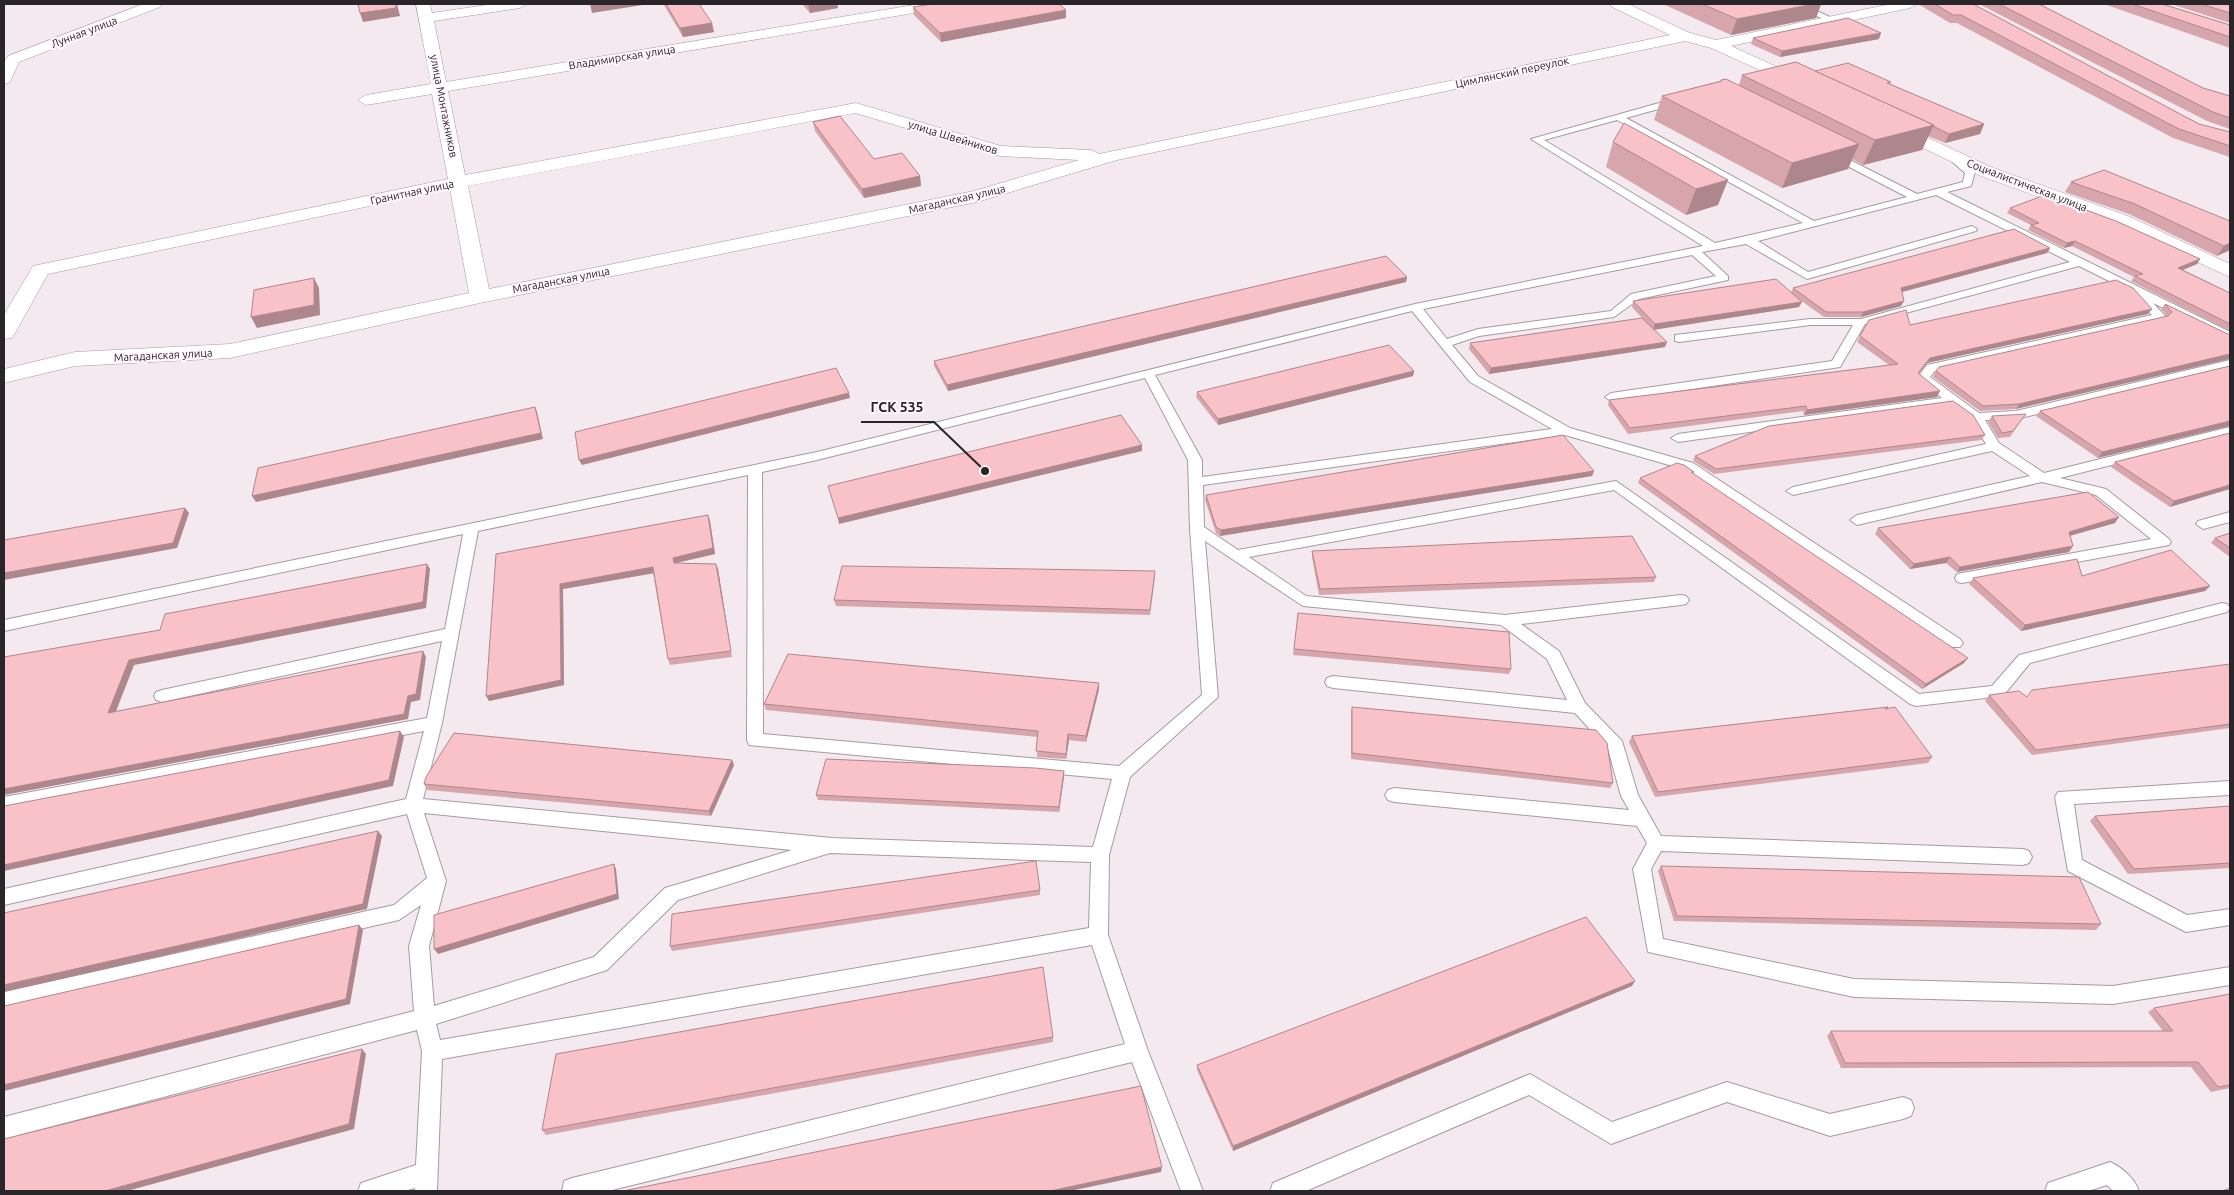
<svg xmlns="http://www.w3.org/2000/svg" width="2234" height="1195" font-family="Ubuntu,sans-serif">
	<style>
		.lines { fill: none; stroke-linecap: round; stroke-linejoin: round }
		.service-casing { stroke: #a59ba1; stroke-width: 2 }
		.minor-casing { stroke: #a59ba1; stroke-width: 1 }
		.service { fill: #fff; fill-rule: evenodd }
		.minor { fill: #fff; fill-rule: evenodd }
		.wall { fill: #d6a6ac }
		.shaded-wall { fill: #ae878c }
		.building { fill: #f9c1c8; stroke: #ae878c }
		.labels { text-anchor: middle; dominant-baseline: central; stroke-width: 4; stroke-linejoin: round; paint-order: stroke }
		.far-street-label { font-size: 11px; fill: #292528; stroke: #fff7fc }
		.leader { fill: none; stroke: #292528; stroke-width: 2 }
		.callout-dot { fill: #292528; stroke: #fff7fc; stroke-width: 2 }
		.callout-label { font-size: 14px; text-anchor: middle; font-weight: bold; fill: #292528; stroke: #fff7fc; stroke-width: 4; stroke-linejoin: round; paint-order: stroke }
	</style>
	<rect width="100%" height="100%" fill="#f3e9ef"/>
	<g class="lines">
		<defs>
			<g id="service">
				<polygon points="1792,4 1802,4 1836,20 1829,22"/>
				<path d="M1677 98 1680 99V103L1626 118 1814 221 1907 197 1830 157V153H1836L1917 194 1963 182 1965 173 1947 157 1955 155 1975 172 1971 186 1947 192 2230 332V339H2226L2153 303 2166 317 2164 319 1935 371 1930 377 1979 413 2016 411 2230 360V368L2016 419 1985 420 1999 443 2044 473 2230 427V435L2060 478 2106 489 2169 539 2171 542 2169 545 1962 583 1957 582 1955 578 1957 574 2151 539 2096 495 2042 482 1857 525 1850 520 1857 515 2030 476 1992 451 1793 495 1786 491 1793 487 1986 444 1971 419 1950 404 1678 442 1671 438 1678 434 1942 398 1917 378 1927 365 2152 315 2131 292 2079 266 1865 324 1840 367 1611 401 1605 397 1611 393 1832 361 1853 325H1810L1679 342 1675 341V335L1810 319H1861L2070 262 1936 195 1758 241 1808 272 1972 226 1977 229 1976 231 1807 279 1746 244 1702 252 1728 276V280L1639 299 1614 317 1479 336 1452 345 1478 376 1570 428 1693 463 1960 639 1963 643 1960 647H1950L1683 469 1565 435 1203 485 1204 527 1238 550 1616 481 1919 694 1992 686 2019 655 2222 603 2227 604 2230 608 2227 612 2030 663 2003 696 1916 706 1910 704 1614 490 1249 557 1306 596 1505 615 1681 595 1686 596 1689 600 1686 604 1681 605 1521 624 1559 651 1585 703 1622 741 1638 795 1661 836 2023 849 2029 851 2032 857 2029 863 2023 865 1661 851 1651 869 1663 939 1854 979 2113 986 2230 967V985L2113 1004 1854 997 1648 952 1633 869 1647 843 1637 826 1394 802 1388 800 1385 795 1388 790 1394 788 1629 810 1621 796 1608 749 1575 713 1333 688 1327 686 1325 682 1327 678 1333 676 1567 700 1547 659 1501 625 1303 606 1205 541 1218 697 1130 777 1109 855 1108 935 1148 1051 1203 1191H1181L1132 1062 608 1191H562L564 1181 572 1178 1125 1044 1092 945 442 1059 437 1191H415V1188L404 1191H358L361 1183 416 1165 422 1051 417 1030 4 1139V1117L414 1011 409 946 421 905 399 920 4 1010V992L394 905 427 878 407 814 4 905V889L406 799 424 731 4 811V797L427 718 442 641 162 702 156 700 154 696 156 692 162 690 445 629 463 534 4 631V620L817 452 1415 304 1703 246 1531 139ZM1617 120 1803 223 1715 243 1544 140ZM1692 255 1716 276 1631 294 1611 311 1478 329 1447 339 1423 309ZM1412 311 1470 382 1552 429 1202 477V460L1155 375ZM1145 378 1188 460 1190 529 1202 695 1119 766 763 734 762 472 817 460ZM748 475 747 740 749 745 1112 779 1093 847 832 838 423 799 442 723 478 531ZM424 813 792 850 665 888 594 957 434 1006 429 946 446 881ZM830 853 1091 862 1089 928 440 1040 436 1024 607 970 678 900Z"/>
				<polygon points="2230,512 2230,522 2203,529 2196,524 2198,521"/>
				<polygon points="2230,781 2230,795 2074,804 2082,860 2187,915 2230,909 2230,925 2186,932 2068,871 2055,797 2058,792"/>
				<polygon points="1530,1074 1612,1122 1727,1082 1830,1114 1903,1097 1911,1100 1914,1108 1911,1116 1903,1119 1830,1136 1727,1102 1611,1144 1529,1095 1306,1191 1270,1191 1273,1183"/>
				<path d="M2110 1162C2122 1167 2135 1179 2139 1191H2113L2107 1185 2088 1191H2045L2048 1183Z"/>
			</g>
			<g id="minor">
				<polygon points="143,4 162,4 160,7 19,62 10,82 4,84 4,62 8,56"/>
				<path d="M416 4H430L432 13 493 4H527L520 8 434 21 446 82 920 4H951L944 8 448 91 465 175 856 103 1001 146 1091 150 1099 154 1670 35 1612 7 1610 4H1628L1690 33 1716 40 1891 4H1917L1910 8 1731 46 1810 82 1812 85 1810 88 1804 90 1711 48 1685 41 1117 160 977 202 480 303 230 358 75 366 4 383V369L75 352 230 344 469 293 450 189 48 274 15 333 12 338 4 339V315L33 266 448 179 432 94 366 105 358 100 366 95 431 84ZM855 113 1000 156 1079 160 974 191 489 289 468 186Z"/>
				<polygon points="1892,121 1993,168 2128,216 2230,264 2230,277 2114,224 1981,176 1886,130 1884,126 1886,122"/>
			</g>
		</defs>
		<use href="#service" class="service-casing"/>
		<use href="#minor" class="minor-casing"/>
		<use href="#service" class="service"/>
		<use href="#minor" class="minor"/>
	</g>
	<g class="wall">
		<polygon points="662,4 699,4 714,32 683,37 664,5"/>
		<polygon points="802,4 837,4 838,8 810,13"/>
		<polygon points="1663,4 1821,4 1816,18 1731,35"/>
		<polygon points="1918,4 1973,4 2199,124 2230,132 2230,157 2173,138 1957,23 1950,23"/>
		<polygon points="1979,4 2039,4 2203,88 2230,96 2230,129 2207,121"/>
		<polygon points="2104,4 2162,4 2230,25 2230,48"/>
		<polygon points="2171,4 2230,4 2230,23"/>
		<polygon points="913,7 1066,10 1066,18 941,42 914,15"/>
		<polygon points="1753,38 1879,39 1780,57 1751,44"/>
		<polygon points="1742,75 1891,82 1890,84 1984,124 1980,134 1945,143 1928,136 1922,150 1863,165 1852,159 1848,169 1782,188 1654,120 1662,96 1720,81 1721,80 1739,85"/>
		<polygon points="813,122 874,159 920,176 921,186 864,198 815,131"/>
		<polygon points="1624,123 1718,205 1686,215 1606,167 1613,142"/>
		<polygon points="2104,170 2230,250 2217,256 2129,214 2065,192 2071,182"/>
		<polygon points="2010,208 2200,259 2197,264 2183,270 2230,293 2230,331 2131,281 2134,277 2072,246 2064,248 2028,230 2031,225 2007,213"/>
		<polygon points="2050,248 2047,253 1902,292 1901,306 1861,317 1824,317 1796,297 1799,307 1654,329 1665,347 1489,374 1469,349 1470,343 1642,318 1632,307 1633,301 1791,292 1793,288"/>
		<polygon points="1407,277 1406,282 948,391 934,366 934,361"/>
		<polygon points="2165,304 2229,335 2016,409 1980,411 1933,377 1936,371 2167,316 2161,309"/>
		<polygon points="2148,314 1927,363 1919,373 1937,397 1804,415 1803,411 1628,434 1608,405 1609,400 1889,365 1857,342 1860,336 1910,325"/>
		<polygon points="2230,366 2098,458 2036,416 2040,411"/>
		<polygon points="1414,371 1413,376 1218,425 1196,397 1197,392"/>
		<polygon points="1992,416 2022,419 2010,437 1998,438 1988,422"/>
		<polygon points="2230,433 2170,507 2111,467 2115,462"/>
		<polygon points="1985,435 1981,440 1714,474 1693,461 1695,456"/>
		<polygon points="1594,471 1592,476 1220,536 1216,533 1205,500 1206,495"/>
		<polygon points="1694,472 1693,474 1964,663 1922,689 1638,483 1640,478"/>
		<polygon points="708,515 710,521 715,554 677,563 716,564 718,569 732,657 670,665 668,659 653,573 563,589 564,685 489,701 496,554"/>
		<polygon points="2115,523 2070,536 2069,552 1957,572 1946,563 1910,569 1875,534 1878,528"/>
		<polygon points="2230,533 2230,557 2211,543 2215,538"/>
		<polygon points="1312,551 1656,577 1654,582 1319,595 1312,557"/>
		<polygon points="2082,576 2210,586 2205,591 2021,631 1969,584 1973,578"/>
		<polygon points="1155,577 1150,615 836,606 834,600"/>
		<polygon points="1298,613 1511,669 1509,674 1293,655"/>
		<polygon points="2230,664 2230,728 2032,755 1985,701 1989,695 2027,697"/>
		<polygon points="1099,689 1086,742 1069,740 1066,759 1037,757 1038,737 766,710 764,704"/>
		<polygon points="1352,707 1613,783 1610,788 1351,759 1351,713"/>
		<polygon points="1888,707 1887,708 1932,757 1928,763 1655,797 1629,742 1632,736"/>
		<polygon points="732,760 734,765 711,816 427,790 424,784"/>
		<polygon points="1064,771 1064,776 1059,812 818,800 816,795"/>
		<polygon points="2230,806 2230,868 2128,874 2090,821 2095,816"/>
		<polygon points="1661,866 2101,924 2096,930 1674,921 1658,871"/>
		<polygon points="1040,890 1040,895 672,951 670,946"/>
		<polygon points="1632,986 1233,1151 1197,1070 1197,1065"/>
		<polygon points="2230,994 2230,1088 2211,1092 2191,1067 1841,1068 1827,1036 1831,1031 2163,1031 2148,1012 2154,1008"/>
		<polygon points="1053,1037 1053,1042 546,1135 542,1130"/>
	</g>
	<g class="shaded-wall">
		<polygon points="396,4 397,4 400,16 363,22 360,13"/>
		<polygon points="590,4 649,4 592,13"/>
		<polygon points="808,4 837,4 838,8 810,13"/>
		<polygon points="1814,4 1821,4 1816,18 1731,35 1737,19"/>
		<polygon points="1066,10 1066,18 941,42 940,33"/>
		<polygon points="712,23 714,32 683,37 680,28"/>
		<polygon points="1881,33 1879,39 1780,57 1782,51"/>
		<polygon points="1984,124 1980,134 1945,143 1949,134"/>
		<polygon points="1934,125 1922,150 1863,165 1875,140"/>
		<polygon points="1859,144 1848,169 1782,188 1792,163"/>
		<polygon points="920,176 921,186 864,198 862,189"/>
		<polygon points="1728,180 1718,205 1686,215 1696,189"/>
		<polygon points="2075,241 2072,246 2064,248 2067,243"/>
		<polygon points="2230,243 2230,250 2217,256 2224,246"/>
		<polygon points="2050,248 2047,253 1898,293 1901,288"/>
		<polygon points="2200,259 2197,264 2175,273 2178,268"/>
		<polygon points="1407,277 1406,282 948,391 947,385"/>
		<polygon points="314,278 319,288 320,315 257,328 251,317"/>
		<polygon points="1904,301 1901,306 1861,317 1863,312"/>
		<polygon points="1802,302 1799,307 1653,330 1655,324"/>
		<polygon points="2152,309 2148,314 1927,363 1915,378 1918,373 1930,358"/>
		<polygon points="1667,342 1665,347 1489,374 1491,368"/>
		<polygon points="2230,354 2230,359 2016,409 2019,404"/>
		<polygon points="1414,371 1413,376 1218,425 1218,419"/>
		<polygon points="1940,391 1937,397 1804,415 1807,410"/>
		<polygon points="849,393 850,398 582,465 579,460"/>
		<polygon points="535,407 537,412 543,439 256,502 252,496"/>
		<polygon points="2230,421 2230,426 2098,458 2102,452"/>
		<polygon points="1142,445 1142,451 839,524 838,518"/>
		<polygon points="1594,471 1592,476 1220,536 1221,530"/>
		<polygon points="2230,485 2230,489 2170,507 2174,501"/>
		<polygon points="185,508 189,513 177,548 4,580 4,573"/>
		<polygon points="708,515 710,521 715,554 675,563 674,563 673,558"/>
		<polygon points="2119,517 2115,523 2065,537 2069,532"/>
		<polygon points="2073,546 2069,552 1957,572 1960,567"/>
		<polygon points="1950,557 1946,563 1910,569 1914,564"/>
		<polygon points="427,564 430,569 426,608 134,665 113,719 108,713 129,660"/>
		<polygon points="716,564 718,569 732,657 731,651"/>
		<polygon points="653,567 655,573 563,589 564,685 489,701 486,696 560,584"/>
		<polygon points="2210,586 2205,591 2021,631 2025,625"/>
		<polygon points="423,651 426,657 420,700 411,702 408,719 4,795 4,789 408,696"/>
		<polygon points="1968,658 1964,663 1922,689 1926,684"/>
		<polygon points="1099,683 1099,689 1086,742 1086,736"/>
		<polygon points="400,731 404,737 393,786 4,871 4,865"/>
		<polygon points="1068,734 1069,740 1066,759 1066,754"/>
		<polygon points="732,760 734,765 711,816 709,811"/>
		<polygon points="1064,771 1064,776 1059,812 1059,807"/>
		<polygon points="378,831 382,836 367,909 4,992 4,985"/>
		<polygon points="614,864 616,869 619,899 438,954 434,949"/>
		<polygon points="359,925 363,930 350,1004 4,1091 4,1085"/>
		<polygon points="1635,981 1632,986 1233,1151 1233,1146"/>
		<polygon points="362,1049 366,1054 354,1129 127,1191 105,1191"/>
		<polygon points="1162,1167 1161,1172 1070,1191 1050,1191"/>
	</g>
	<g class="building">
		<polygon points="358,4 396,4 396,8 360,13"/>
		<polygon points="666,4 699,4 712,23 680,28"/>
		<polygon points="932,4 1059,4 1066,10 940,33 913,7"/>
		<polygon points="1702,4 1814,4 1737,19"/>
		<polygon points="1935,4 1973,4 2199,124 2230,132 2230,146 2179,129 1961,15 1953,15"/>
		<polygon points="1999,4 2039,4 2203,88 2230,96 2230,118 2213,112"/>
		<polygon points="2132,4 2162,4 2230,25 2230,37"/>
		<polygon points="2201,4 2230,4 2230,13"/>
		<polygon points="1848,18 1881,33 1782,51 1753,38"/>
		<polygon points="1796,62 1934,125 1875,140 1742,75"/>
		<polygon points="1848,63 1891,82 1887,83 1984,124 1949,134 1933,126 1934,125 1815,71"/>
		<polygon points="1726,79 1859,144 1792,163 1662,96 1722,81 1721,80"/>
		<polygon points="840,116 874,159 902,153 920,176 862,189 813,122"/>
		<polygon points="1624,123 1728,180 1696,189 1613,142"/>
		<polygon points="2104,170 2230,221 2230,243 2224,246 2135,204 2071,182"/>
		<polygon points="2045,195 2116,221 2200,259 2178,268 2230,293 2230,324 2135,276 2143,274 2075,241 2067,243 2031,225 2039,223 2010,208"/>
		<polygon points="2014,229 2050,248 1901,288 1904,301 1863,312 1826,312 1793,288"/>
		<polygon points="1386,256 1407,277 947,385 934,361"/>
		<polygon points="314,278 314,305 251,317 254,290"/>
		<polygon points="1776,279 1802,302 1655,324 1633,301"/>
		<polygon points="2116,280 2133,288 2152,309 1930,358 1918,373 1940,391 1807,410 1806,406 1630,428 1609,400 1898,364 1860,336 1869,320 1906,310 1910,325"/>
		<polygon points="2165,304 2230,335 2230,354 2019,404 1983,406 1936,371 1939,367 2168,316 2172,312"/>
		<polygon points="1642,318 1667,342 1491,368 1470,343"/>
		<polygon points="1389,345 1414,371 1218,419 1197,392"/>
		<polygon points="2230,366 2230,421 2102,452 2040,411"/>
		<polygon points="836,368 849,393 579,460 575,432"/>
		<polygon points="1953,401 1973,415 1985,435 1716,469 1695,456 1769,426"/>
		<polygon points="535,407 541,433 252,496 258,468"/>
		<polygon points="2026,414 2013,431 2002,433 1992,416"/>
		<polygon points="1121,415 1142,445 838,518 828,486"/>
		<polygon points="2230,433 2230,485 2174,501 2115,462"/>
		<polygon points="1563,435 1594,471 1221,530 1216,527 1206,495"/>
		<polygon points="1677,463 1684,465 1694,472 1691,472 1968,658 1926,684 1640,478"/>
		<polygon points="2088,492 2119,517 2069,532 2073,546 1960,567 1950,557 1914,564 1878,528"/>
		<polygon points="185,508 173,543 4,573 4,540"/>
		<polygon points="708,515 713,548 673,558 674,563 716,564 731,651 668,659 653,567 560,584 561,680 486,696 496,554"/>
		<polygon points="2230,533 2230,548 2215,538"/>
		<polygon points="1632,536 1656,577 1320,589 1312,551"/>
		<polygon points="2171,550 2210,586 2025,625 1973,578 2077,559 2082,576"/>
		<polygon points="427,564 423,602 129,660 108,713 423,651 416,694 408,696 404,714 4,789 4,657 160,630 165,614"/>
		<polygon points="842,566 1155,571 1150,610 834,600"/>
		<polygon points="1298,613 1509,632 1511,669 1294,649"/>
		<polygon points="788,654 1099,683 1086,736 1068,734 1066,754 1036,751 1038,731 764,704"/>
		<polygon points="2230,664 2230,724 2036,750 1989,695 2019,691 2027,697 2032,690"/>
		<polygon points="1352,707 1596,730 1607,743 1613,783 1352,753"/>
		<polygon points="1888,707 1885,709 1895,707 1932,757 1658,792 1632,736"/>
		<polygon points="400,731 389,780 4,865 4,806"/>
		<polygon points="454,733 732,760 709,811 424,784 426,777"/>
		<polygon points="826,759 1035,768 1064,771 1059,807 816,795"/>
		<polygon points="2230,806 2230,863 2134,869 2095,816"/>
		<polygon points="378,831 363,904 4,985 4,913"/>
		<polygon points="1036,861 1040,890 670,946 672,914"/>
		<polygon points="614,864 617,894 434,949 434,915"/>
		<polygon points="1661,866 2079,877 2101,924 1677,916"/>
		<polygon points="1586,917 1635,981 1233,1146 1197,1065"/>
		<polygon points="359,925 346,999 4,1085 4,1006"/>
		<polygon points="1043,967 1053,1037 542,1130 556,1054"/>
		<polygon points="2230,994 2230,1085 2218,1087 2198,1062 1845,1063 1831,1031 2173,1031 2154,1008"/>
		<polygon points="362,1049 349,1124 105,1191 4,1191 4,1139"/>
		<polygon points="1141,1086 1162,1167 1050,1191 623,1191"/>
		<polygon points="2230,1188 2230,1191 2222,1191"/>
	</g>
	<g class="labels">
		<g class="far-street-label">
			<text transform="translate(84 32) rotate(-21)">Лунная улица</text>
			<text transform="translate(622 57) rotate(-9)">Владимирская улица</text>
			<text transform="translate(1512 72) rotate(-12)">Цимлянский переулок</text>
			<text transform="translate(444 106) rotate(79)">улица Монтажников</text>
			<text transform="translate(953 137) rotate(17)">улица Швейников</text>
			<text transform="translate(2027 185) rotate(21)">Социалистическая улица</text>
			<text transform="translate(412 192) rotate(-12)">Гранитная улица</text>
			<text transform="translate(957 199) rotate(-13)">Магаданская улица</text>
			<text transform="translate(561 280) rotate(-11)">Магаданская улица</text>
			<text transform="translate(163 355) rotate(-3)">Магаданская улица</text>
		</g>
	</g>
	<path class="leader" d="M985 471L934 422H861"/>
	<circle class="callout-dot" cx="985" cy="471" r="5"/>
	<g class="callout-label">
		<text x="897" y="412">ГСК 535</text>
	</g>
	<rect width="2234" height="1195" fill="none" stroke="#292528" stroke-width="10"/>
</svg>
